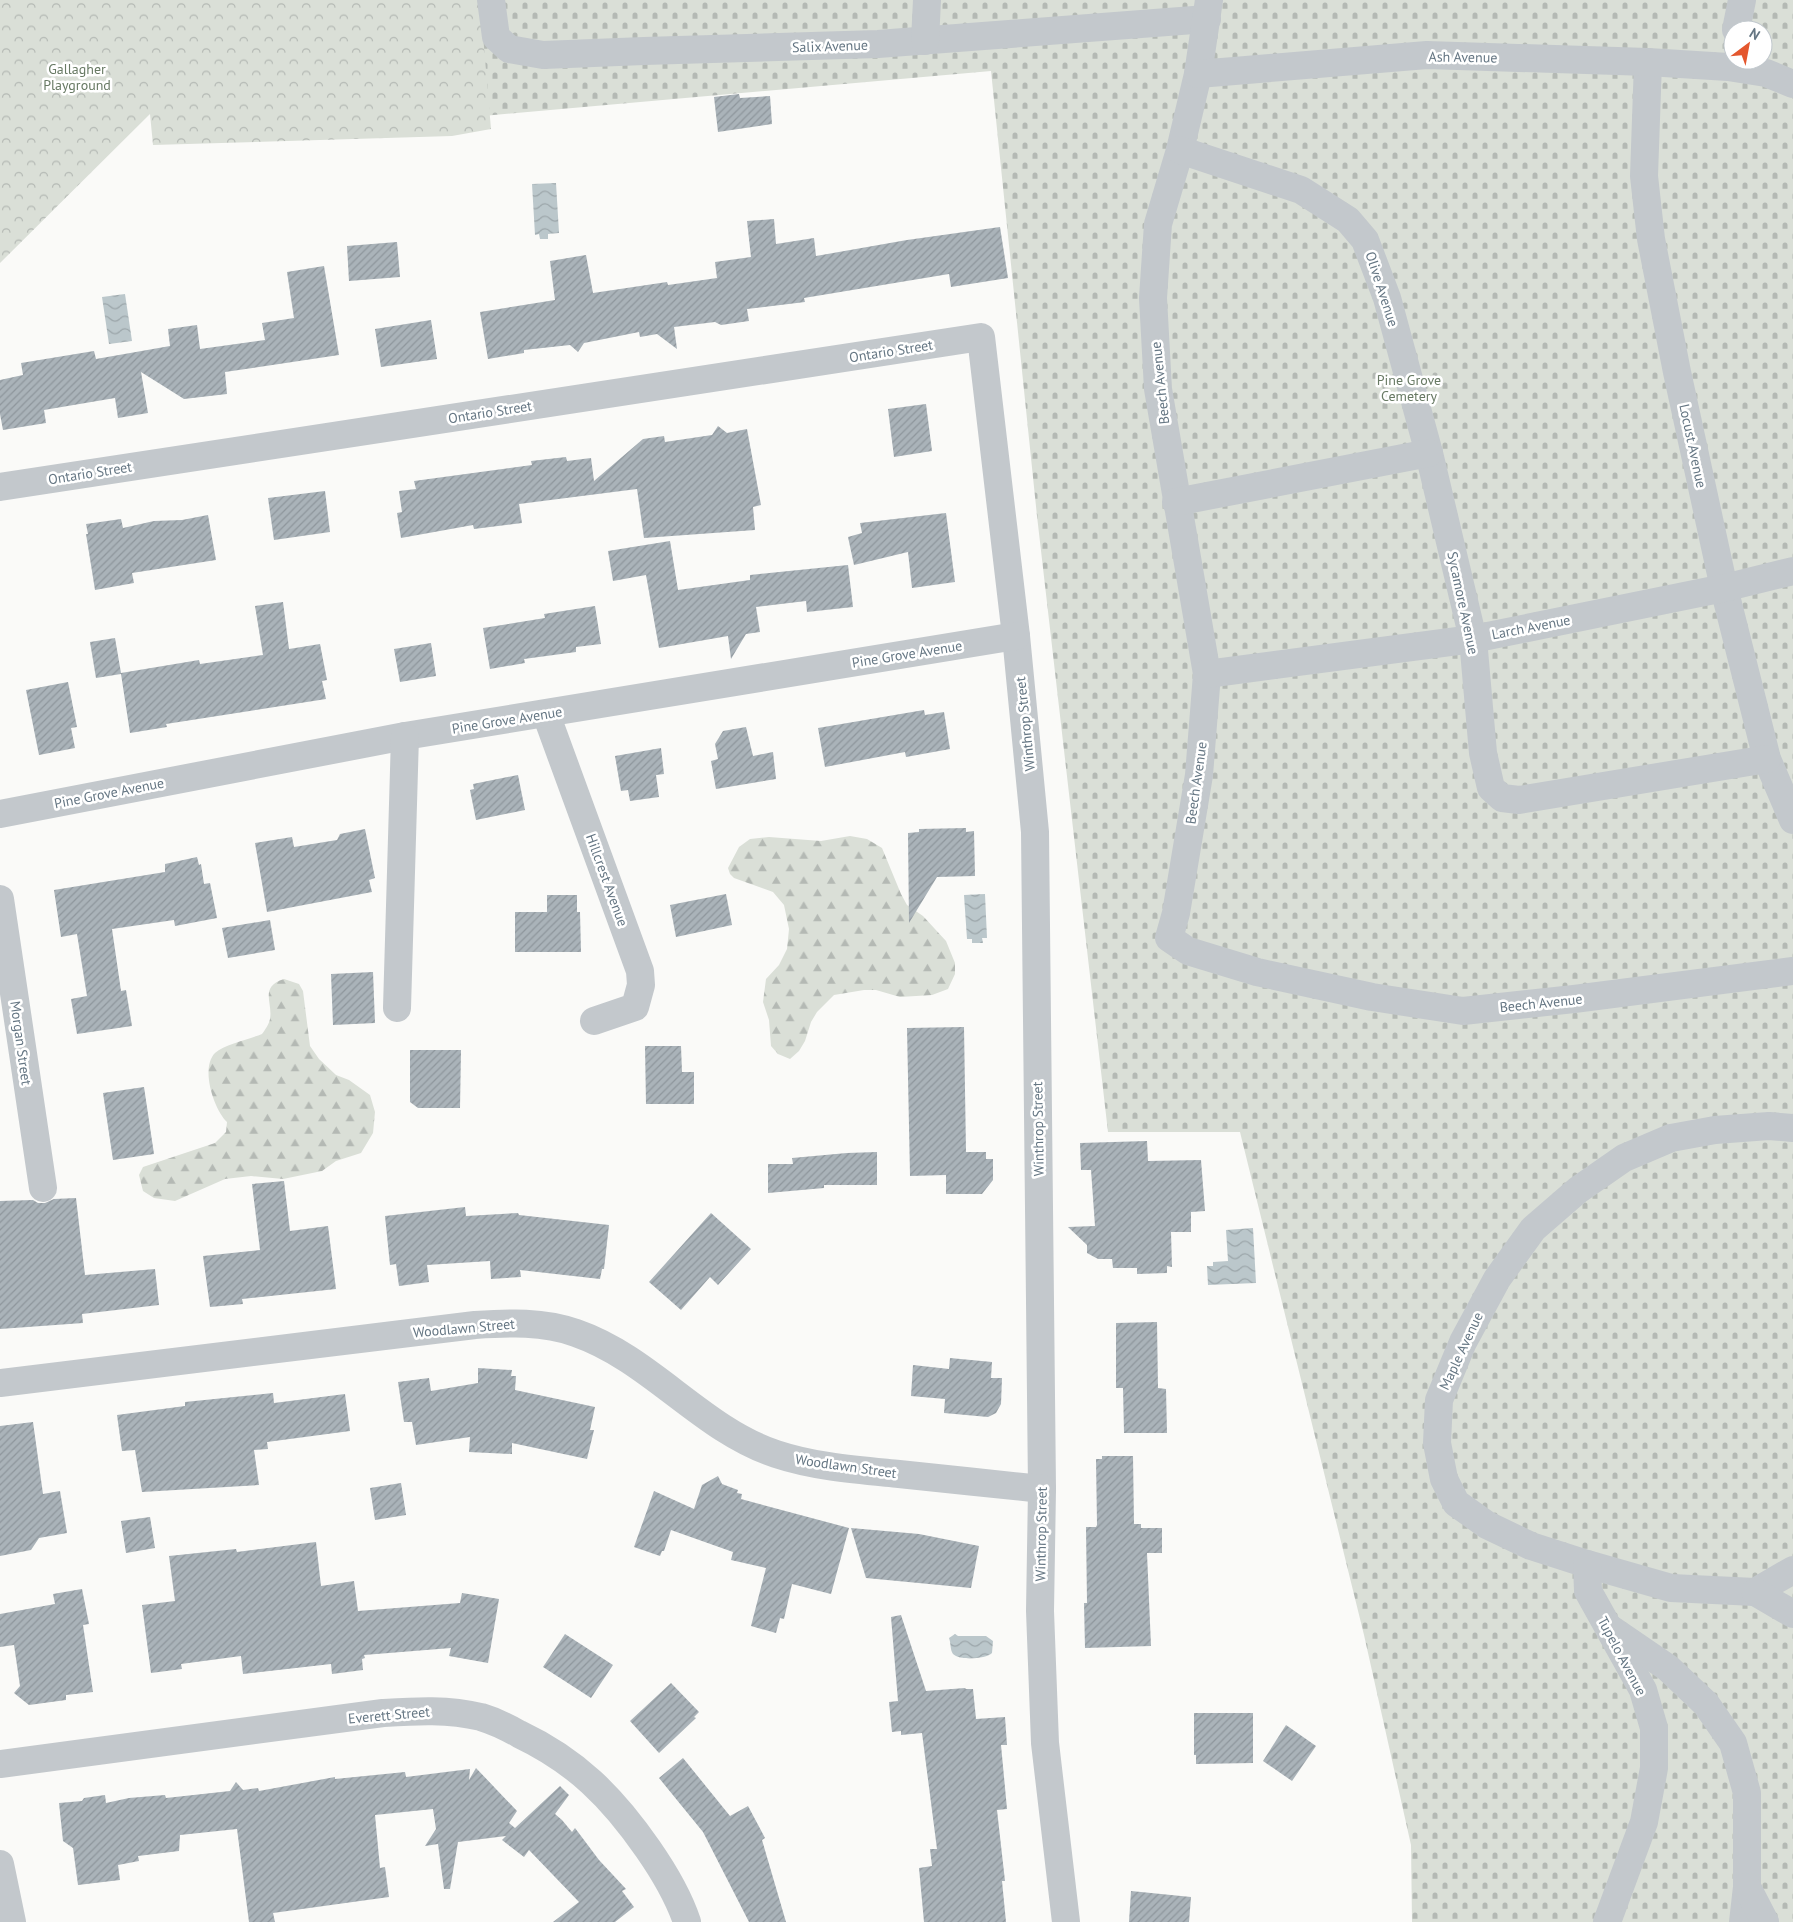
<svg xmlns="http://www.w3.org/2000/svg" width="1793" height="1922" font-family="'PT Sans',sans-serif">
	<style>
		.forest { fill: url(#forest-firs) }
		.cemetery { fill: url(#cemetery-stones); fill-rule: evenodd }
		.park { fill: url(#park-crowns) }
		.water { fill: url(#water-waves) }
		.building { fill: url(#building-hatch) }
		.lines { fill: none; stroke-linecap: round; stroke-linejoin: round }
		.minor { stroke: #c3c8cc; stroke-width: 28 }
		.labels { text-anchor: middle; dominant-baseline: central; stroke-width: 5; stroke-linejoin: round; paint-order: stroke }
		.street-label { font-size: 14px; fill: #657683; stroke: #fff }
		.park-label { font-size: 14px; fill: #687a64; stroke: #fff }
	</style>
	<defs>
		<pattern id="forest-firs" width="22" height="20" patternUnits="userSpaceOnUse" patternTransform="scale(1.25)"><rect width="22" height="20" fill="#dadfd7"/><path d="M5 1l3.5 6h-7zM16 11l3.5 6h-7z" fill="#b4b9b4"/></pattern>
		<pattern id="cemetery-stones" width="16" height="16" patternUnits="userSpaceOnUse" patternTransform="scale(1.25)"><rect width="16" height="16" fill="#dadfd7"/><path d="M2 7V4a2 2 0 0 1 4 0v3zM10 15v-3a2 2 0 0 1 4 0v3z" fill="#b4b9b4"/></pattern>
		<pattern id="park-crowns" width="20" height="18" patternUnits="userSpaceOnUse" patternTransform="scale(1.25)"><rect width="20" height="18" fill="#dadfd7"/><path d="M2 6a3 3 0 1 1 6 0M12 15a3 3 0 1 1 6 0" fill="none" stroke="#b4b9b4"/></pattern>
		<pattern id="water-waves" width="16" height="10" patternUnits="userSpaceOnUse" patternTransform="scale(1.25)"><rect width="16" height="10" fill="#bbc7cb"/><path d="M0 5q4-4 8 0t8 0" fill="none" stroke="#9ca6aa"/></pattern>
		<pattern id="building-hatch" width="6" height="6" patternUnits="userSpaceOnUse" patternTransform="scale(1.25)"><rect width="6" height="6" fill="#aab3b9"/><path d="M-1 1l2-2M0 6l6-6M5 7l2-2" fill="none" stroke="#8e969c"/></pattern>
	</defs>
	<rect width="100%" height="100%" fill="#fafaf8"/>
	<g class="forest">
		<polygon points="850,836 867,839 882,848 901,894 907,905 923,916 946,941 955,963 955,974 948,989 932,995 900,997 876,990 864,990 834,995 817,1012 811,1022 805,1041 799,1051 790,1059 778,1054 771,1046 769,1020 763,1002 766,979 779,965 787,949 789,929 784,905 773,892 734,878 730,874 728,868 739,847 750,839 769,837 821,841"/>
		<path d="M284 979 299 984 303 991 310 1046 319 1059 336 1075 349 1080 370 1095 375 1112 373 1133 361 1153 336 1161 322 1171 283 1179 251 1176 225 1179 175 1201 154 1198 143 1191 139 1175 143 1167 215 1143 226 1132 227 1122C214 1110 200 1068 215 1053 225 1044 250 1039 262 1034 265 1030 269 1024 270 1019 273 1002 259 987 284 979Z"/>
	</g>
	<path class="cemetery" d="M476 0H1793V1922H1412L1411 1845 1364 1635 1240 1132H1108L1037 516 991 71 483 116ZM1733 30H1763V60H1733Z"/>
	<polygon class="park" points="0,0 480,0 491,129 452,136 153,145 150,114 0,263"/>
	<g class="water">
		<polygon points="556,183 559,233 548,234 548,239 540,239 539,234 535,235 532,184"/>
		<polygon points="125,294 132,341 109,344 102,297"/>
		<polygon points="985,894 987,938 982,938 983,943 972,943 972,939 967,939 964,895"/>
		<polygon points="1253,1228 1256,1283 1208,1285 1207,1266 1213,1266 1213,1262 1228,1261 1226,1230"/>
		<path d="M955 1634 958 1636H986L993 1641 992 1653C986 1659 960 1661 953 1654 950 1650 951 1643 949 1638Z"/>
	</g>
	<g class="building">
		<polygon points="739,94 740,98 770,96 772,124 718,132 714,97"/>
		<polygon points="774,219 776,244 814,238 816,256 907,240 1000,227 1008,278 951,287 949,274 804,298 805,302 747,309 749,321 721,325 715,322 674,327 677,349 657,334 640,337 639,332 584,343 578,352 570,345 524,350 524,353 488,359 480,312 555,300 550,261 586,255 593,293 667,282 668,285 717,278 715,262 751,257 747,221"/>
		<polygon points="397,242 400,277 349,281 347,246"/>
		<polygon points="324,266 339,355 225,372 227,394 184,399 141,372 148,413 118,418 115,398 44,410 46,423 3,430 0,414 0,380 23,375 21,363 94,351 96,359 170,346 168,329 197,325 200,349 265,340 262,323 294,318 287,272"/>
		<polygon points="431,320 437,359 381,367 375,329"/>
		<polygon points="926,404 932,451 894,457 888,409"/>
		<polygon points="718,426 727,433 747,429 761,505 753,507 755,530 644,538 637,489 519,504 522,523 474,529 473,525 401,538 397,513 402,512 399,491 416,489 414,481 532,465 531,461 566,457 567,461 591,458 594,481 643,439 664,436 665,442 712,435"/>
		<polygon points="325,491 330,532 274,540 268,498"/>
		<polygon points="946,513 955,582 912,588 908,552 854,565 848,537 862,533 860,523"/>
		<polygon points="208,515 216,560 132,573 134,583 95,590 86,534 88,534 86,524 121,519 123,528 154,521 182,520"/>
		<polygon points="670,541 678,590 750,580 750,575 848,565 853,607 807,612 806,601 756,607 760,632 746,634 731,659 728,636 659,648 646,575 613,581 608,551"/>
		<polygon points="283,602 289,649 320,644 327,680 322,681 326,699 166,724 167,727 130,733 121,674 96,678 90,642 115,638 121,673 199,660 200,664 263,655 255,606"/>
		<polygon points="595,606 601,644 576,647 576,652 524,659 525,663 490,669 483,628 545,618 544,614"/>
		<polygon points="431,643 436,676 400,682 394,649"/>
		<polygon points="68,682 77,727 71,728 75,748 39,755 26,690"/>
		<polygon points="924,710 925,715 944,712 950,749 906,757 905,752 825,767 818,728"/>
		<polygon points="746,727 753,756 773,752 776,779 716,789 711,761 718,759 715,744 723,731"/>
		<polygon points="661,748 664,774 656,775 659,797 630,801 628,790 621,791 615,756"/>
		<polygon points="518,775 525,810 476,820 470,790 474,789 473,784"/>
		<polygon points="966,828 966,832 974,831 975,876 937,877 909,923 908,833 919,832 919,829"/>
		<polygon points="365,829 375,878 369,880 372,892 267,912 255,843 292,837 294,847 337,840 340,834"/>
		<polygon points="197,857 199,865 201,864 204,884 210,883 217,918 175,926 174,920 112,929 121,991 126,990 132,1026 77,1034 71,999 87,996 77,934 61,937 54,890 165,872 165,864"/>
		<polygon points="726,894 732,925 676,937 670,905"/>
		<polygon points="547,895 577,895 577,912 580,912 581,952 515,952 515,912 547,912"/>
		<polygon points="270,920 275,950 228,958 222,928"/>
		<polygon points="373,972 375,1023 333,1025 331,974"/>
		<polygon points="964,1027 966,1152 986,1152 986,1159 993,1159 993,1180 982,1194 946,1194 946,1175 910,1176 907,1028"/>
		<polygon points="645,1046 681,1046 682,1072 694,1072 694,1104 646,1104"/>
		<polygon points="410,1050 461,1050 460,1108 418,1108 410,1102"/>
		<polygon points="144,1087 154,1154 113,1160 103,1093"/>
		<polygon points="1147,1141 1148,1161 1201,1160 1205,1211 1191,1212 1191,1232 1171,1232 1172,1267 1167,1266 1167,1273 1137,1274 1137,1268 1113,1268 1112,1259 1098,1259 1087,1253 1087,1245 1068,1227 1095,1226 1091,1170 1081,1170 1080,1143"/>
		<polygon points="877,1152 877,1185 824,1185 824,1188 768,1193 768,1164 793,1164 792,1158 847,1153"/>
		<polygon points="284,1181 290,1231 328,1226 336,1289 242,1299 243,1304 210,1307 203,1256 260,1250 252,1184"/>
		<polygon points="76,1198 85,1275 155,1269 159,1305 82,1314 83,1323 0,1329 0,1201 33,1200 38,1203 45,1203 54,1199"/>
		<polygon points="465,1207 466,1216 518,1213 519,1215 609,1225 604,1269 602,1269 600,1279 520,1270 521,1277 491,1279 490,1261 427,1265 429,1282 399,1286 396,1264 390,1265 385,1216"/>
		<polygon points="711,1213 751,1249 718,1285 710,1277 681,1310 649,1282"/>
		<polygon points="1157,1322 1158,1388 1166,1389 1167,1433 1124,1433 1123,1388 1116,1388 1116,1323"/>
		<polygon points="950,1358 992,1362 991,1378 1002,1378 1001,1404 996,1413 988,1417 944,1413 945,1399 911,1396 913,1365 949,1369"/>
		<polygon points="478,1368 512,1370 511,1376 516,1376 515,1390 595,1407 590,1430 594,1430 587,1459 512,1443 512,1454 469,1452 470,1437 416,1445 412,1422 404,1422 398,1382 429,1378 431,1391 478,1383"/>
		<polygon points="273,1393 274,1403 345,1394 350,1431 267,1442 268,1449 254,1450 259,1485 142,1492 135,1450 122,1451 117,1415 185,1406 185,1402"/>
		<polygon points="33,1422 43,1494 60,1491 67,1533 39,1538 31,1550 0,1556 0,1426"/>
		<polygon points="1102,1456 1133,1456 1134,1524 1141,1524 1141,1528 1162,1528 1162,1553 1147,1553 1151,1646 1085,1648 1084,1603 1087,1603 1086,1527 1096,1527 1097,1525 1096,1459 1102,1459"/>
		<polygon points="718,1476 722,1484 738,1490 737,1493 742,1494 741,1499 849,1528 831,1594 792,1584 784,1619 780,1618 776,1633 751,1626 766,1568 731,1560 733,1552 671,1530 664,1551 662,1551 660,1556 634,1547 654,1491 694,1509 702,1485"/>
		<polygon points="401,1483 406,1515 375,1520 370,1488"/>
		<polygon points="150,1517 155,1548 126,1553 121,1521"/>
		<polygon points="851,1528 919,1534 979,1546 971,1588 866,1578"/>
		<polygon points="316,1542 321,1586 354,1581 358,1611 460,1603 462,1593 499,1599 488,1663 449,1656 451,1648 364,1655 365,1658 362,1659 363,1670 332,1674 331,1664 243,1674 241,1656 181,1664 182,1669 151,1673 142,1605 175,1601 169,1556 236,1549 237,1552"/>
		<polygon points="82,1589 89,1624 83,1625 93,1692 66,1695 66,1700 29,1705 14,1693 20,1686 14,1645 0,1647 0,1614 55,1604 53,1594"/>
		<polygon points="901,1615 926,1691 965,1688 966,1689 973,1689 976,1719 1005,1717 1007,1745 1001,1745 1007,1809 997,1810 1005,1881 1002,1881 1006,1922 924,1922 919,1868 932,1866 930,1849 937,1849 922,1733 901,1735 901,1731 892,1732 889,1702 898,1701 891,1617"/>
		<polygon points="565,1634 613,1665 591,1698 543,1667"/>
		<polygon points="671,1683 699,1712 694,1717 696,1718 659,1753 630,1721"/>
		<polygon points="1194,1713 1253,1713 1253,1763 1196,1764 1196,1755 1194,1755"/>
		<polygon points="1286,1725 1316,1746 1292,1781 1263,1761"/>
		<polygon points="683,1758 730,1816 748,1806 765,1838 762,1840 786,1922 749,1922 703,1832 659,1778"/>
		<polygon points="476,1768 517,1811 509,1823 515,1828 560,1786 569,1795 555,1814 562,1820 572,1832 575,1828 599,1860 626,1889 622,1891 634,1907 615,1922 553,1922 579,1902 529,1850 524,1857 502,1840 506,1836 458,1842 450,1889 444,1889 438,1844 425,1846 436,1829 433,1809 375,1815 380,1868 385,1867 389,1897 273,1913 275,1922 249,1922 237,1829 180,1835 179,1851 138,1856 139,1861 118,1865 120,1880 78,1885 73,1848 63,1841 59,1803 82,1801 84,1798 105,1795 106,1803 129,1798 165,1795 166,1798 230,1791 236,1782 243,1790 258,1788 259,1791 335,1777 335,1779 405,1772 406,1777 470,1769 469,1780"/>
		<polygon points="1131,1891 1191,1897 1189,1922 1129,1922"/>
	</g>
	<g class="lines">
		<g class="minor">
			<polyline points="491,0 496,37 509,49 543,55 644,51 878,44 1207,19"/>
			<polyline points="1209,0 1198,74 1180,150 1158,224 1153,298 1158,389 1207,674 1199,775 1176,913 1169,938 1188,951 1257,972 1372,997 1463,1011 1574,999 1793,971"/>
			<polyline points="1736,30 1742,0"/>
			<polyline points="925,41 927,0"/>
			<polyline points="1648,62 1644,176 1651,239 1677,372 1724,588 1767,759 1793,820"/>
			<polyline points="1198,74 1427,55 1648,62 1728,67 1766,73 1793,84"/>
			<polyline points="1180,150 1301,190 1348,220 1365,240 1387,298 1429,453 1473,639 1483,753 1491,788 1502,798 1519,800 1767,759"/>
			<polyline points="0,487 981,337 1016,636 1035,832 1042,1489 1040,1611 1045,1743 1066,1922"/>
			<polyline points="1176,502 1429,453"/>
			<polyline points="1207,674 1473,639 1724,588 1793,571"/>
			<polyline points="546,714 640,971 641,985 635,1007 594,1021"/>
			<polyline points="0,814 405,736 1016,636"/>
			<polyline points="0,899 43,1188"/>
			<polyline points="397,1008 405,736"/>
			<polyline points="1793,1128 1769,1126 1715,1130 1671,1138 1624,1158 1578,1190 1533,1229 1497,1279 1463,1342 1439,1400 1437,1443 1444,1479 1456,1503 1487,1525 1531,1546 1587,1564 1671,1588 1755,1592 1793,1570"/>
			<path d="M0 1383 475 1325C509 1323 543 1321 576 1333 651 1359 701 1429 776 1454 815 1467 858 1470 899 1474 947 1479 994 1484 1042 1489"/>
			<polyline points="1587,1564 1588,1591 1643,1690 1654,1728 1654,1768 1644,1822 1607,1922"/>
			<polyline points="1755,1592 1793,1614"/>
			<polyline points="1611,1629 1668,1668 1706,1704 1733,1743 1747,1793 1747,1887 1743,1922"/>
			<path d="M0 1764 383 1713C416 1711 448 1709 481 1717 494 1721 507 1727 519 1734 576 1761 612 1797 648 1849 664 1872 678 1895 687 1922"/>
			<polyline points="0,1864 12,1922"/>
			<polyline points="1747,1887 1765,1922"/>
		</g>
	</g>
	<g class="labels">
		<g class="street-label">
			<text transform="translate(830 46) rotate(-2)">Salix Avenue</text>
			<text transform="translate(1463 57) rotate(1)">Ash Avenue</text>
			<text transform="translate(1382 289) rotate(72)">Olive Avenue</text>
			<text transform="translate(891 351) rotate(-9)">Ontario Street</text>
			<text transform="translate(1160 383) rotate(-96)">Beech Avenue</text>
			<text transform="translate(490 412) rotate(-9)">Ontario Street</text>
			<text transform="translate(1693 446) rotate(78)">Locust Avenue</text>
			<text transform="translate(90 473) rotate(-9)">Ontario Street</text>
			<text transform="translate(1463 603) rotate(78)">Sycamore Avenue</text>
			<text transform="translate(1531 627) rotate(-11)">Larch Avenue</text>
			<text transform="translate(907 654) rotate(-9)">Pine Grove Avenue</text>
			<text transform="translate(507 720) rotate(-9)">Pine Grove Avenue</text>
			<text transform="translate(1025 724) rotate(-96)">Winthrop Street</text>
			<text transform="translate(1196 783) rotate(-82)">Beech Avenue</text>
			<text transform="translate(109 793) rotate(-11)">Pine Grove Avenue</text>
			<text transform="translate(607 880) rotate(70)">Hillcrest Avenue</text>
			<text transform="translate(1541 1003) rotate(-6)">Beech Avenue</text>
			<text transform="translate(21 1043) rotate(82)">Morgan Street</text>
			<text transform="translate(1038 1129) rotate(-91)">Winthrop Street</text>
			<text transform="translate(464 1328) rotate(-5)">Woodlawn Street</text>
			<text transform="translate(1461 1351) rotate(-65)">Maple Avenue</text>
			<text transform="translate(846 1466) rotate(8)">Woodlawn Street</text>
			<text transform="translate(1041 1534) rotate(-89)">Winthrop Street</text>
			<text transform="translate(1622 1656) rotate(62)">Tupelo Avenue</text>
			<text transform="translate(389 1715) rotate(-5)">Everett Street</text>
		</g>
		<g class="park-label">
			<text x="77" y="69">Gallagher<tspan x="77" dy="16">Playground</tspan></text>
			<text x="1409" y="380">Pine Grove<tspan x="1409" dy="16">Cemetery</tspan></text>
		</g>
	</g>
	<g transform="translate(1748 45) rotate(32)"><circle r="24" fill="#ffffff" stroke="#c1c8cd"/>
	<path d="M0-4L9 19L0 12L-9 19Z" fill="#e4572e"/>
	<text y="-8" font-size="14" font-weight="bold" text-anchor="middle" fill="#657683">N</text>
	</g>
</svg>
